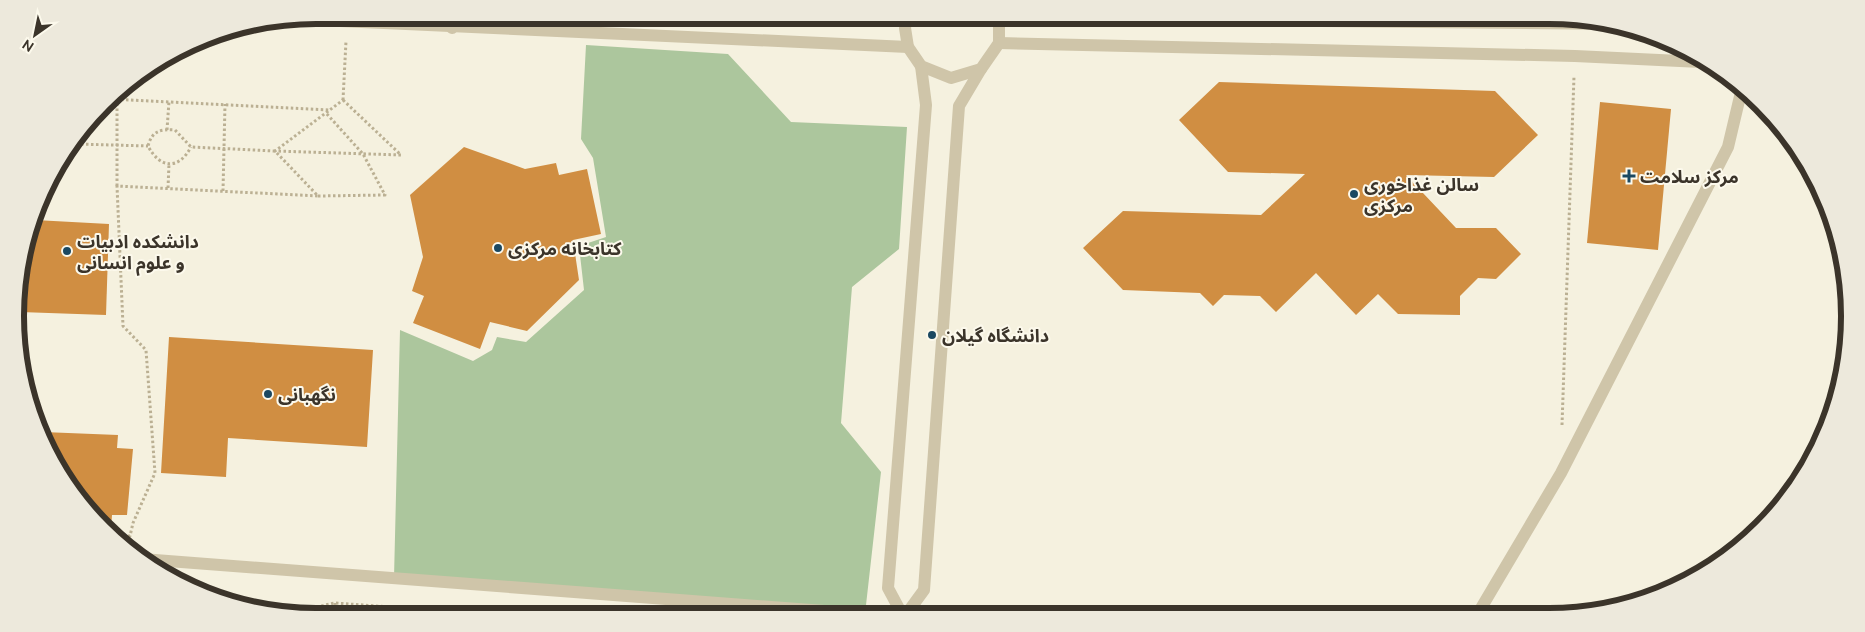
<svg xmlns="http://www.w3.org/2000/svg" width="1865" height="632" font-family="Ubuntu,'Noto Sans Arabic',sans-serif">
	<style>
		.green { fill: #acc69d }
		.building { fill: #d08e42 }
		.lines { fill: none; stroke-linecap: round; stroke-linejoin: round }
		.path { stroke: #bbb093; stroke-width: 3; stroke-dasharray: 2.5 2.5; stroke-linecap: butt }
		.lane { stroke: #cfc5a9; stroke-width: 12 }
		.poi-dot { fill: #1b4861; stroke: #fcf9ec; stroke-width: 2 }
		.labels { text-anchor: middle; dominant-baseline: central; stroke-width: 4; stroke-linejoin: round; paint-order: stroke }
		.poi-label { font-size: 18px; font-weight: bold; fill: #3b342a; stroke: #fcf9ec; text-anchor: start }
		.rim { fill: none; stroke: #3b342a; stroke-width: 6 }
	</style>
	<rect width="100%" height="100%" fill="#f5f1df"/>
	<polygon class="green" points="586,45 728,54 791,122 907,127 899,249 852,287 841,423 881,472 865,614 394,578 400,330 473,361 492,350 497,337 526,342 584,290 579,246 606,237 593,158 581,139"/>
	<g class="building">
		<polygon points="1219,82 1495,91 1538,135 1494,177 1406,175 1456,228 1496,228 1521,254 1496,279 1478,278 1460,296 1460,315 1398,314 1378,294 1356,315 1316,273 1276,312 1260,296 1224,295 1213,306 1200,293 1123,290 1083,248 1123,211 1261,215 1305,174 1228,172 1179,120"/>
		<polygon points="1600,102 1671,109 1658,250 1587,243"/>
		<polygon points="464,147 525,169 556,163 559,175 587,169 601,234 573,240 579,280 527,331 490,322 480,349 413,323 424,296 412,291 423,257 410,195"/>
		<polygon points="35,220 109,224 106,315 20,312 18,277"/>
		<polygon points="169,337 373,350 367,447 228,438 226,477 161,473"/>
		<polygon points="43,432 118,435 117,448 133,449 127,515 112,515 111,529 66,483"/>
	</g>
	<g class="lines">
		<g class="path">
			<polyline points="111,99 329,110"/>
			<polygon points="343,100 401,155 275,151"/>
			<polyline points="343,100 346,41"/>
			<polyline points="167,130 169,101"/>
			<polyline points="76,144 148,146"/>
			<polyline points="117,186 117,99"/>
			<polyline points="168,188 169,164"/>
			<polyline points="223,191 225,104"/>
			<polyline points="318,196 385,195 363,154 326,113"/>
			<polyline points="1562,425 1574,76"/>
			<path d="M118 536H130L133 523 155 473 146 350 123 326 117 186 318 196 275 151 191 147 175 130C160 129 152 131 148 146 160 169 179 170 191 147"/>
			<polyline points="335,603 336,617"/>
			<polyline points="432,610 479,613 479,617"/>
			<polyline points="287,613 335,603 432,610 432,617"/>
		</g>
		<g class="lane">
			<polyline points="451,15 452,28"/>
			<polyline points="907,15 905,28 908,47 921,66 951,78 981,69 999,43 999,15"/>
			<polyline points="1000,18 1621,24"/>
			<polyline points="296,19 908,47"/>
			<polyline points="999,43 1575,56 1701,62"/>
			<polyline points="142,559 890,616"/>
			<polyline points="1477,615 1561,473 1728,147 1742,88"/>
			<polyline points="903,616 888,588 926,105 921,66"/>
			<polyline points="905,616 924,590 959,106 981,69"/>
		</g>
	</g>
	<g class="poi-dot">
		<path d="M1626.5 168.5h5v5h5v5h-5v5h-5v-5h-5v-5h5z"/>
		<circle cx="1354" cy="194" r="5"/>
		<circle cx="498" cy="248" r="5"/>
		<circle cx="67" cy="251" r="5"/>
		<circle cx="932" cy="335" r="5"/>
		<circle cx="268" cy="394" r="5"/>
	</g>
	<g class="labels">
		<g class="poi-label">
			<text x="1640" y="176">مرکز سلامت</text>
			<text x="1364" y="184">سالن غذاخوری<tspan x="1364" dy="21">مرکزی</tspan></text>
			<text x="77" y="241">دانشکده ادبیات<tspan x="77" dy="21">و علوم انسانی</tspan></text>
			<text x="508" y="248">کتابخانه مرکزی</text>
			<text x="942" y="335">دانشگاه گیلان</text>
			<text x="278" y="394">نگهبانی</text>
		</g>
	</g>
	<path d="M0 0H1865V632H0ZM316 24H1549A292 292 0 0 1 1841 316V316A292 292 0 0 1 1549 608H316A292 292 0 0 1 24 316V316A292 292 0 0 1 316 24Z" fill="#ede9dc" fill-rule="evenodd"/>
	<path class="rim" d="M316 24H1549A292 292 0 0 1 1841 316V316A292 292 0 0 1 1549 608H316A292 292 0 0 1 24 316V316A292 292 0 0 1 316 24Z"/>
	<g transform="translate(35 35) rotate(213)" stroke="#fcf9ec" stroke-width="4" paint-order="stroke">
	<path d="M0-4L9 19L0 12L-9 19Z" fill="#3b342a"/>
	<text y="-8" font-size="14" font-weight="bold" text-anchor="middle" fill="#3b342a">N</text>
	</g>
</svg>
